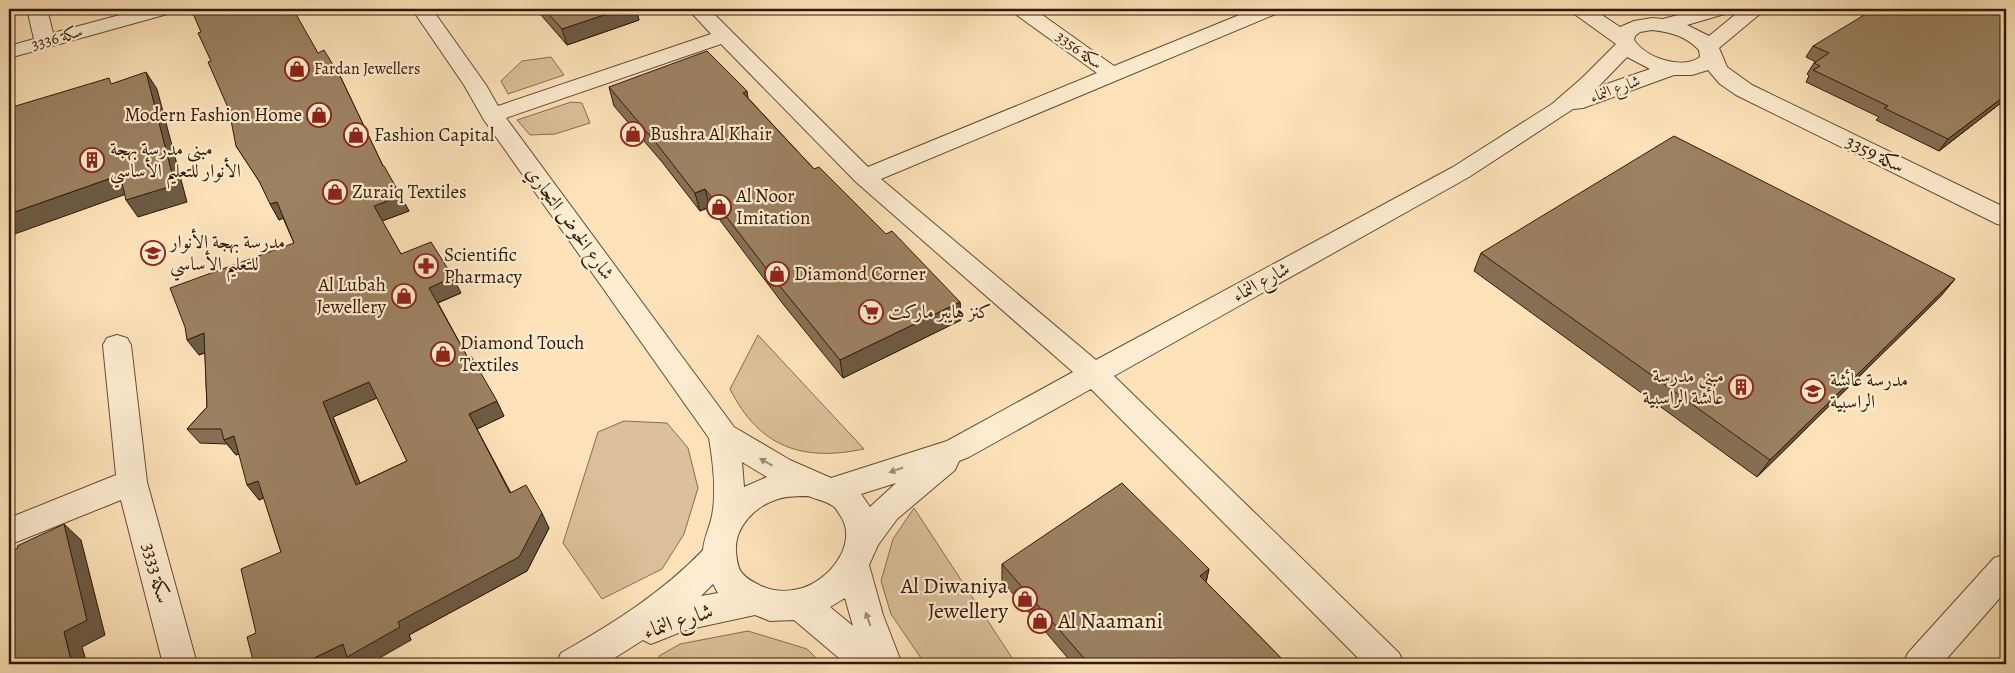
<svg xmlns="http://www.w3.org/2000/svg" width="2015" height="673" font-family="Alegreya,Amiri,serif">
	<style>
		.green { fill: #dbc09b; stroke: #866c50 }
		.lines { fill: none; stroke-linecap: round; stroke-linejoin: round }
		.minor-casing { stroke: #654b32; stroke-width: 2 }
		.minor { fill: #feedd2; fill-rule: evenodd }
		.wall { fill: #867055; stroke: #321805; fill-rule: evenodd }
		.shaded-wall { fill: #6d5b45; stroke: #321805 }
		.building { fill: #9c8263; stroke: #321805; fill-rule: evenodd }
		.oneway { fill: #a28d76 }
		.labels { text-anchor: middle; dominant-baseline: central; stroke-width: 4.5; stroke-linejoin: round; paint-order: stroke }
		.far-street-label { font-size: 16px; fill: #321805; stroke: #feedd2 }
		.far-poi-label { font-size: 16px; fill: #321805; stroke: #feedd2; text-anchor: start }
		.poi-label { font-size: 19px; fill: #321805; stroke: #feedd2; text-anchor: start }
		.street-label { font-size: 19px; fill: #321805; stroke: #feedd2 }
		.near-poi-label { font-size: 22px; fill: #321805; stroke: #feedd2; text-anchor: end }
		.near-street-label { font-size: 22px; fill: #321805; stroke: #feedd2 }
	</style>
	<rect width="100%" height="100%" fill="#fee3ba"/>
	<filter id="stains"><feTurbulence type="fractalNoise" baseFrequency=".004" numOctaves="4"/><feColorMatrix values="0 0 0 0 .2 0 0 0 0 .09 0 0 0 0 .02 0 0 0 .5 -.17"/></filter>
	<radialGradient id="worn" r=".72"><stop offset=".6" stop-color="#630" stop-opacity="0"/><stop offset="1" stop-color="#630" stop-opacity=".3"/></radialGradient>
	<g class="green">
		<polygon points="551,57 564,75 508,94 501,81 522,61"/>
		<polygon points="571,102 582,103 590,123 555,134 530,135 517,120"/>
		<path d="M758 335 864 449C802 462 759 447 730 389Z"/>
		<polygon points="624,421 667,423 688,448 698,488 684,534 662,569 602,599 563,543 598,432"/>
		<polygon points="914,508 1016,664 925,664 891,614 881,581 893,539"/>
		<polygon points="748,631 807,649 822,664 661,664 659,656 680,644"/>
	</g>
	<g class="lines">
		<defs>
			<g id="minor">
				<polygon points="27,9 47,9 53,33 142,9 174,9 171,13 9,58 9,46 34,39"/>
				<path d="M412 9H432L486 85 498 106 711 34 688 9H709L868 167 1097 73 1014 13 1011 9H1034L1114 66 1254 9H1281L1278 13 881 179 1096 360 1453 167 1552 104 1582 78 1616 44 1573 13 1570 9H1593L1620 27 1634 21 1652 18 1663 19 1700 9H1731L1728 13 1687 25 1709 36 1742 9H1764L1761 13 1719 48 1727 67 1752 85 2006 208V226L1997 224 1736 95 1720 84 1708 70 1692 75H1674L1583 108 1573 109 1469 177 1114 376 1399 653 1404 664H1364L1091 389 969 457 959 461 955 470 897 519 878 545 869 565 883 615 902 664H846L794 620 770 621 755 615 686 630 651 644 643 640 605 664H556L561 653C612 624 662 593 703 550 704 539 708 531 711 520 717 497 713 461 709 438L484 120 464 85ZM1652 30C1670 32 1686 36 1699 50L1700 57C1682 70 1646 58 1634 40L1635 36 1640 32ZM721 44 856 182 1073 372 947 441 831 478 790 460 734 427 506 118ZM1627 57 1650 69 1598 87ZM742 462 767 477 744 487ZM896 483 870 507 861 494ZM808 496C816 499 826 501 833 506 836 508 838 512 840 515 860 543 828 583 798 589 786 592 772 591 761 586 754 582 748 580 742 573 737 567 737 559 736 552 734 527 755 506 778 499 787 496 798 496 808 496ZM713 584 718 593 701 596ZM845 598 853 626 830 607Z"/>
				<polygon points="117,335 127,338 131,345 147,482 197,664 163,664 121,500 9,545 9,518 116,475 103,345 107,338"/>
				<polygon points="2006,554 2006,591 1942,664 1903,664 1908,653 1994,558"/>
			</g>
		</defs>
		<use href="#minor" class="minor-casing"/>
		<use href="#minor" class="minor"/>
	</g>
	<g class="wall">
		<polygon points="539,9 636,9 639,20 567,45 541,15"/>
		<polygon points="1813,46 2006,99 1939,151 1876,120 1879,117 1806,82 1809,76 1807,74 1814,63 1816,62 1806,57"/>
		<path d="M318 53 341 78 383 166 409 211 382 221 401 254 461 293 438 303 468 358 504 416 477 429 511 493 549 528 527 571 409 635 411 640 349 660 341 664H254L256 633 281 552 264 498 259 500 239 454 236 455 227 444 200 443 187 429 207 407 205 353 199 355 294 243 283 218 279 220 261 184 236 146ZM377 398 407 461 360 483 333 417Z"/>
		<polygon points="609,87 748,98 814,169 960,302 961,320 843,378 783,304 710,207 700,211 662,162 614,106"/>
		<polygon points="1481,253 1955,279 1940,297 1757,477 1474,271"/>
		<polygon points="1002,564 1209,569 1206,582 1287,664 1073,664 1002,581"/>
	</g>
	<g class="shaded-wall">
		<polygon points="622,9 636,9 639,20 567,45 562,29"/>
		<polygon points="146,72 157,89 187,202 138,217 126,200"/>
		<polygon points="747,91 750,110 743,93"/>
		<polygon points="2006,95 2006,99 1939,151 1948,139"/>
		<polygon points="120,175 132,192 9,236 9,214"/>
		<polygon points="705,189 710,207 700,211 695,193"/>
		<polygon points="401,196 409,211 382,221 374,206"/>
		<polygon points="277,202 286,217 279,220 270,204"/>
		<polygon points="453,277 461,293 437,303 429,288"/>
		<polygon points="1955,279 1940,297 1757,477 1770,460"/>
		<polygon points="960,302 961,320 843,378 840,360"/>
		<polygon points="204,333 216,348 199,355 187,340"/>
		<polygon points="369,382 379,397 333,417 367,500 356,485 323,402"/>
		<polygon points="497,401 504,416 477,429 469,414"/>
		<polygon points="234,436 246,451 236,455 224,440"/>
		<polygon points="258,481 270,495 259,500 247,485"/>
		<polygon points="542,513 549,528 527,571 409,635 411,640 369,664 353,664 349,660 341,664 302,664 343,644"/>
		<polygon points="64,524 81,540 105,635 82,647 87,664 72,664 64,632"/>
		<polygon points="1209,569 1205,587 1200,576"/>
	</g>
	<g class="building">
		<path d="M191 9H293L318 53 324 50 341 78 383 166H384L401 196 374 206 401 254 431 242 453 277 429 288 468 358 471 356 497 401 469 414 510 493 526 485 542 513 519 557 398 622 400 627 347 657 343 644 302 664H254L247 637 256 633 241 569 281 552 258 481 247 485 234 436 224 440 221 429H187L207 407 204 333 187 340 185 327 170 288 294 243 277 202 270 204 259 181 236 146 229 110 208 62 211 61 198 33 201 32ZM369 382 407 461 356 485 323 402Z"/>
		<polygon points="544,9 622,9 562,29"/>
		<polygon points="1874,9 2006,9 2006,95 1948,139 1884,108 1888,106 1813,70 1820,66 1814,63 1829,53 1813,46"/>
		<polygon points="707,51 747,91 743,93 814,169 819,167 886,234 892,231 960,302 840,360 779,285 705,189 695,193 657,144 609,87"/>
		<polygon points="146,72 175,185 126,200 120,175 9,214 9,108 109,78 111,84"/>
		<polygon points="1674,136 1955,279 1770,460 1481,253"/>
		<polygon points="1122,483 1209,569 1200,576 1287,664 1089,664 1002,564"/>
		<polygon points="64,524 87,620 64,632 72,664 9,664 9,552 18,548 17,546"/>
	</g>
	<defs><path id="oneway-solid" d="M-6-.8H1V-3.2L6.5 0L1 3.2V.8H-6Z" transform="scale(1.25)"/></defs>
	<g class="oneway">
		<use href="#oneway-solid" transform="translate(766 462) rotate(-151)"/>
		<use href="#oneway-solid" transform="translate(896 470) rotate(161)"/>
		<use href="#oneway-solid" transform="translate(868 619) rotate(-109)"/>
	</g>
	<defs>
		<symbol id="shop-ring" viewBox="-11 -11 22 22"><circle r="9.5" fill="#feedd2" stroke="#8f2418" stroke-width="1.5"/><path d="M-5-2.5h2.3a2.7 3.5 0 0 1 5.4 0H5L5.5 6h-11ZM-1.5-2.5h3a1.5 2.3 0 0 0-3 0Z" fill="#8f2418"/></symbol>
		<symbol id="building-ring" viewBox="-11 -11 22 22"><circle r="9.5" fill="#feedd2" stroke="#8f2418" stroke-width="1.5"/><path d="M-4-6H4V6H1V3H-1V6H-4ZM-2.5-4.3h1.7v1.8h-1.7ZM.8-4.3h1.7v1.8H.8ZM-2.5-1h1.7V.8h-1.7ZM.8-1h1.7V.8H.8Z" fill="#8f2418"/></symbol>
		<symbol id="school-ring" viewBox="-11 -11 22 22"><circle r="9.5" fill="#feedd2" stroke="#8f2418" stroke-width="1.5"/><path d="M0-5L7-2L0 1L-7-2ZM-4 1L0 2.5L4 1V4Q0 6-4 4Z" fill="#8f2418"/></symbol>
		<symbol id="pharmacy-ring" viewBox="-11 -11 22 22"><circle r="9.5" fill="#feedd2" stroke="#8f2418" stroke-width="1.5"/><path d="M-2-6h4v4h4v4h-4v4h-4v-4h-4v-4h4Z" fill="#8f2418"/></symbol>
		<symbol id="supermarket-ring" viewBox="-11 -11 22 22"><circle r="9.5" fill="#feedd2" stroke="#8f2418" stroke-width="1.5"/><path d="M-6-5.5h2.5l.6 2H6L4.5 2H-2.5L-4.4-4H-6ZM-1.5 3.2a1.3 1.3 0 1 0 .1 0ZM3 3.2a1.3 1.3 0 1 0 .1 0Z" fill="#8f2418"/></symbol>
	</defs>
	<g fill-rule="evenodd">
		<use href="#shop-ring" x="283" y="55" width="28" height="28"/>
		<use href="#shop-ring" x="305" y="101" width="28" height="28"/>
		<use href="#shop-ring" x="619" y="120" width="28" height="28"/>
		<use href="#shop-ring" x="342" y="121" width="28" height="28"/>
		<use href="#building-ring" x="78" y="146" width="28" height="28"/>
		<use href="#shop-ring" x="321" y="178" width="28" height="28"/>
		<use href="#shop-ring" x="705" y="193" width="28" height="28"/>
		<use href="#school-ring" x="139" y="239" width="28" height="28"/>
		<use href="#pharmacy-ring" x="412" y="252" width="28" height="28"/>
		<use href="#shop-ring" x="763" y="260" width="28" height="28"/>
		<use href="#shop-ring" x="390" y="282" width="28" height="28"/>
		<use href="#supermarket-ring" x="857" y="298" width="28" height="28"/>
		<use href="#shop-ring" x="429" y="340" width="28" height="28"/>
		<use href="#building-ring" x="1727" y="373" width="28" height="28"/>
		<use href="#school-ring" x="1799" y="377" width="28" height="28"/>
		<use href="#shop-ring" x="1011" y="585" width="28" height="28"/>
		<use href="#shop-ring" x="1026" y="607" width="28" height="28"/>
	</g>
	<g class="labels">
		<g class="far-street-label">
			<text transform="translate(57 38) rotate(-16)">سكة 3336</text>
			<text transform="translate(1079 50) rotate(36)">سكة 3356</text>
			<text transform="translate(1615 89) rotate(-20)">شارع النماء</text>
		</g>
		<g class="far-poi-label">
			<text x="314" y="69">Fardan Jewellers</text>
		</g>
		<g class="poi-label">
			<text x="302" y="115" text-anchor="end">Modern Fashion Home</text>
			<text x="650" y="134">Bushra Al Khair</text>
			<text x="374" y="135">Fashion Capital</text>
			<text x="110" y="149">مبنى مدرسة بهجة<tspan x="110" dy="22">الأنوار للتعليم الأساسي</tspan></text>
			<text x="352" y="192">Zuraiq Textiles</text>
			<text x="736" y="196">Al Noor<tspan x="736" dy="22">Imitation</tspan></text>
			<text x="170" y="242">مدرسة بهجة الأنوار<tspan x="170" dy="22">للتعليم الأساسي</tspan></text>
			<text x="444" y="255">Scientific<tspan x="444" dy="22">Pharmacy</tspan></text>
			<text x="794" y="274">Diamond Corner</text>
			<text x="386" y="285" text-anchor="end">Al Lubah<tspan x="386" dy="22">Jewellery</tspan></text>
			<text x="888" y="312">كنز هايبر ماركت</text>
			<text x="460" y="343">Diamond Touch<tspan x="460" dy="22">Textiles</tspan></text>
			<text x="1724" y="376" text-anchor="end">مبنى مدرسة<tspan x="1724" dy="22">عائشة الراسبية</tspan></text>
			<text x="1830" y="380">مدرسة عائشة<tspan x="1830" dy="22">الراسبية</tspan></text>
		</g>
		<g class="street-label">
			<text transform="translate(1875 154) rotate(26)">سكة 3359</text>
			<text transform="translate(570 223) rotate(54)">شارع الخوض التجاري</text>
			<text transform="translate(1261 282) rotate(-29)">شارع النماء</text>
			<text transform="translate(156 573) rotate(75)">سكة 3333</text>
		</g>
		<g class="near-poi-label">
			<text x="1008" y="586">Al Diwaniya<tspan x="1008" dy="25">Jewellery</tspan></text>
			<text x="1058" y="621" text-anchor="start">Al Naamani</text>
		</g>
		<g class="near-street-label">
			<text transform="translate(678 621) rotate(-18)">شارع النماء</text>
		</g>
	</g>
	<rect width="2015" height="673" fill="none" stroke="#fee3ba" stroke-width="30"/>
	<rect x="10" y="10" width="1995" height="653" fill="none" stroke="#321805" stroke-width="2.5"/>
	<rect x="15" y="15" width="1985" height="643" fill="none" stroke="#321805"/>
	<rect width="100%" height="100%" filter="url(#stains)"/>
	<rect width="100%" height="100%" fill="url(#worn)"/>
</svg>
